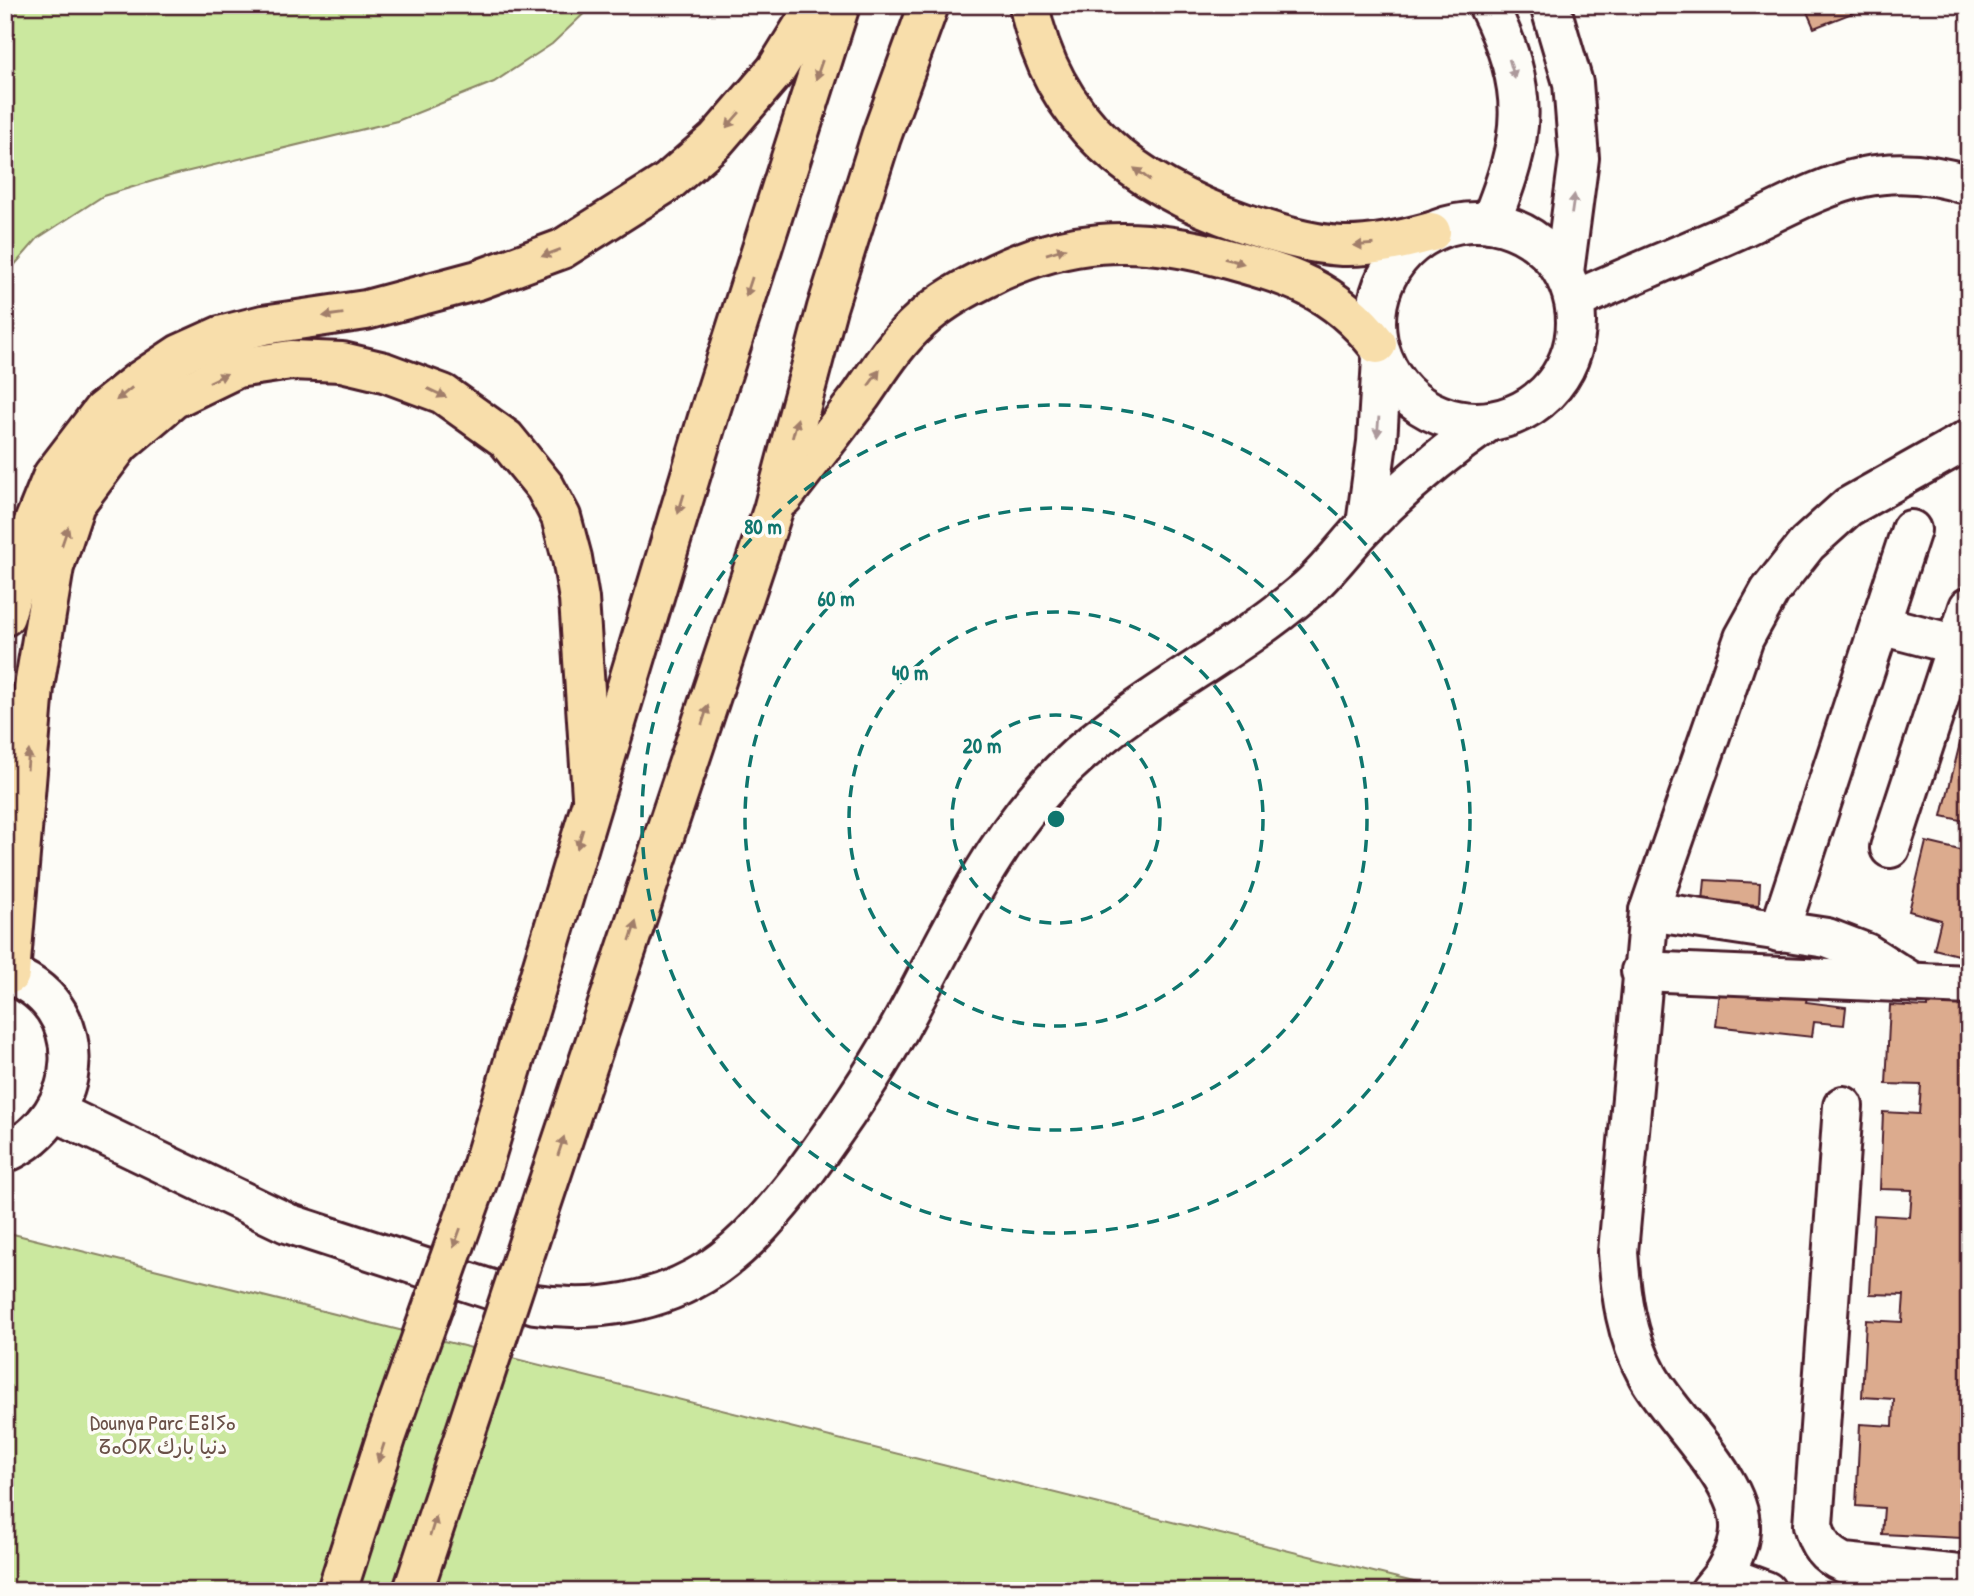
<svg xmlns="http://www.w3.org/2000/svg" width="1974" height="1596" font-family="'Patrick Hand','Playpen Sans Arabic','Noto Sans Tifinagh',sans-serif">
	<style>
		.green { fill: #cbe89f; stroke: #8a8465; stroke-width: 2 }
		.building { fill: #dcab8e; stroke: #4a1f2b; stroke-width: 2 }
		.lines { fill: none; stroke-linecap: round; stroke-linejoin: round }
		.minor-casing { stroke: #4a1f2b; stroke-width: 44 }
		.highway-casing { stroke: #4a1f2b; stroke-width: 44 }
		.minor { stroke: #fdfcf7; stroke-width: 38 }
		.highway { stroke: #f8deab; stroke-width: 38 }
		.highway-bridge-casing { stroke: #4a1f2b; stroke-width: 44; stroke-linecap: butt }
		.highway-bridge { stroke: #f8deab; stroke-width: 38 }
		.oneway { fill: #ac999b }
		.oneway2 { fill: #a17e6b }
		.ring { fill: none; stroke: #0f766e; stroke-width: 3.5; stroke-dasharray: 12 9 }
		.labels { text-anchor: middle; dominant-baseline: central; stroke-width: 7; stroke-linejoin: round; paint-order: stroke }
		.park-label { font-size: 21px; fill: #6a5148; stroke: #fdfcf7 }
		.centre { fill: #0f766e; stroke: #fdfcf7; stroke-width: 3.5 }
		.ring-label { font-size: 21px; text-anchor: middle; font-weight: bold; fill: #0f766e; stroke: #fdfcf7; stroke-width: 7; stroke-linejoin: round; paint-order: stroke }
	</style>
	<rect width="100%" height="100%" fill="#fdfcf7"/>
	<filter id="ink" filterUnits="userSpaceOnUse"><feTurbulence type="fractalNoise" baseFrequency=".0143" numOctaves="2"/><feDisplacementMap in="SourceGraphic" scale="14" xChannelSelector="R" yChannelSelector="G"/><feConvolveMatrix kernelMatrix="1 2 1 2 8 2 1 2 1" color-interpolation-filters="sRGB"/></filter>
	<g filter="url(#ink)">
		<g class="green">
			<polygon points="5,5 593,5 552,44 494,82 397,121 173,175 103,196 38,238 5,276"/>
			<polygon points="5,1232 1450,1591 5,1591"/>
		</g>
		<g class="building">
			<polygon points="1804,5 1864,5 1865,8 1814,28"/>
			<polygon points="1960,743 1969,745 1969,822 1942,816"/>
			<polygon points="1969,834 1969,958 1934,949 1941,920 1909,911 1926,842 1964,851"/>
			<polygon points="1705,880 1760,883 1759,905 1703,901"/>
			<polygon points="1720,982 1808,993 1806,1002 1846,1007 1844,1025 1814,1022 1812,1037 1715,1026"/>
			<polygon points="1928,994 1969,996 1969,1398 1962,1538 1882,1534 1884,1508 1856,1506 1860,1424 1893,1426 1894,1399 1862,1397 1866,1320 1902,1322 1904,1295 1870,1294 1874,1215 1910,1217 1912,1190 1880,1189 1883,1112 1919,1114 1921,1085 1886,1084 1890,1005 1927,1007"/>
		</g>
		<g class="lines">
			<defs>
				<g id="minor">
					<path d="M1488 5C1531 92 1526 135 1490 223"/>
					<polyline points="1550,5 1573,83 1579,158 1564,272"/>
					<circle cx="1476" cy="322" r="100"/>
					<path d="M1575 300C1629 276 1683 254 1737 230 1820 191 1873 153 1969 185"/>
					<polyline points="1366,525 1377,442 1382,359"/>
					<polyline points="1880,625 1957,645"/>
					<polyline points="1890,848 1969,607"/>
					<polyline points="1649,911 1827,938 1866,953 1910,981"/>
					<polyline points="1779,932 1911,530"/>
					<polyline points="1641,971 1969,985"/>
					<path d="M5 973C95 1002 87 1117 5 1153"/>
					<path d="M1843 1106 1813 1525C1818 1544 1825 1555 1844 1563L1969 1576"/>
					<path d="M56 1112 287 1223 535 1304C595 1313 659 1303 711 1269 747 1245 779 1206 805 1172 837 1128 868 1084 895 1036 941 954 978 865 1041 793 1115 707 1220 664 1304 592 1329 571 1347 544 1369 522 1406 484 1445 452 1488 422"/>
					<path d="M1723 1575C1731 1561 1739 1547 1740 1530 1743 1481 1670 1417 1648 1376 1626 1336 1621 1295 1618 1252L1649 911 1744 638 1770 591 1807 544 1848 507 1969 439"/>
					<polyline points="1710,1591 1723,1575 1766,1591"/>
				</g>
				<g id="highway">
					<path d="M1029 5C1052 123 1136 186 1244 223 1277 234 1308 244 1342 246 1372 247 1402 240 1431 232"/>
					<path d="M783 497C809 464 835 430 861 396 879 370 896 342 920 321 938 304 960 291 982 280 1063 237 1137 234 1224 258 1290 276 1333 288 1377 344"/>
					<polyline points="5,616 30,532 53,475 102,411 138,382 180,354 220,336 263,325 366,310 478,280 562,249 668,182 716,140 776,70 816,5"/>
					<polyline points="10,974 34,687 54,567 75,504 120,444 173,399 237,368 291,360 342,362 384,372 443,394 506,439 545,487 561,517 572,558 579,599 592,796"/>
					<polyline points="480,1174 710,411 840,5"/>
					<polyline points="539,1211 773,510 827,308 881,137 929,5"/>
				</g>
			</defs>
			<use href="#minor" class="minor-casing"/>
			<use href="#highway" class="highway-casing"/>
			<use href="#minor" class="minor"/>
			<use href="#highway" class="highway"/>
			<defs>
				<g id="highway-bridge">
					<polyline points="337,1591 387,1435 480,1174"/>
					<polyline points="413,1591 539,1211"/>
				</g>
			</defs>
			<use href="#highway-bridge" class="highway-bridge-casing"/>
			<use href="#highway-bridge" class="highway-bridge"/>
		</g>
		<defs><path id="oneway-solid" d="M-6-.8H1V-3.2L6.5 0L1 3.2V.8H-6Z" transform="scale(1.75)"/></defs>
		<g class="oneway">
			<use href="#oneway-solid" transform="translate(1512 69) rotate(74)"/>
			<use href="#oneway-solid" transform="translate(1573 204) rotate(-82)"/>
			<use href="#oneway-solid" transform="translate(1378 427) rotate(95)"/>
		</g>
		<g class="oneway2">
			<use href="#oneway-solid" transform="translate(819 70) rotate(109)"/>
			<use href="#oneway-solid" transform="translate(733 120) rotate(131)"/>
			<use href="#oneway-solid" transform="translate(1142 174) rotate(-143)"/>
			<use href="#oneway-solid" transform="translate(1364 245) rotate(176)"/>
			<use href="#oneway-solid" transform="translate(1056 251) rotate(-17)"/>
			<use href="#oneway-solid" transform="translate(551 253) rotate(159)"/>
			<use href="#oneway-solid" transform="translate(1234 261) rotate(15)"/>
			<use href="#oneway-solid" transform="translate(749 287) rotate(108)"/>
			<use href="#oneway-solid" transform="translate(333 315) rotate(172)"/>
			<use href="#oneway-solid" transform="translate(218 378) rotate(-26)"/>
			<use href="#oneway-solid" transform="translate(874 378) rotate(-54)"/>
			<use href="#oneway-solid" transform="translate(437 393) rotate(25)"/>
			<use href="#oneway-solid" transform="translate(124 394) rotate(141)"/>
			<use href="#oneway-solid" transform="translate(795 428) rotate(-75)"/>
			<use href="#oneway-solid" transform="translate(681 504) rotate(107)"/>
			<use href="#oneway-solid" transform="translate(65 536) rotate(-71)"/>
			<use href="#oneway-solid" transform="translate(705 715) rotate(-72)"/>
			<use href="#oneway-solid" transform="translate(28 760) rotate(-85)"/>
			<use href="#oneway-solid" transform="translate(580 839) rotate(107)"/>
			<use href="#oneway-solid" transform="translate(633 931) rotate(-72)"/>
			<use href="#oneway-solid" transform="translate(561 1146) rotate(-72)"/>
			<use href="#oneway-solid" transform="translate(457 1238) rotate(110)"/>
			<use href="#oneway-solid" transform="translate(381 1453) rotate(108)"/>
			<use href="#oneway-solid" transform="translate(433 1526) rotate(-73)"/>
		</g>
	</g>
	<g class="ring">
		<circle cx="1056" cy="819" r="104"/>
		<circle cx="1056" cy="819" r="207"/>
		<circle cx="1056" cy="819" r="311"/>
		<circle cx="1056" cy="819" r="414"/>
	</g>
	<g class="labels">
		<g class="park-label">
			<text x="163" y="1422">Dounya Parc ⴹⵓⵏⵢⴰ<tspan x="163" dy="24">ⵒⴰⵔⴽ دنيا بارك</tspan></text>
		</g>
	</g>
	<circle cx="1056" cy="819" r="10" class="centre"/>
	<g class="ring-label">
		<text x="763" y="534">80 m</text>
		<text x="836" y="606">60 m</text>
		<text x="910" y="680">40 m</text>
		<text x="982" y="753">20 m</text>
	</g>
	<rect width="1974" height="1596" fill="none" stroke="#fdfcf7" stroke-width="28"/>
	<rect x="14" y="14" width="1946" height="1568" fill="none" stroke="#4a1f2b" stroke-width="2.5" filter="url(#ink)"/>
</svg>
